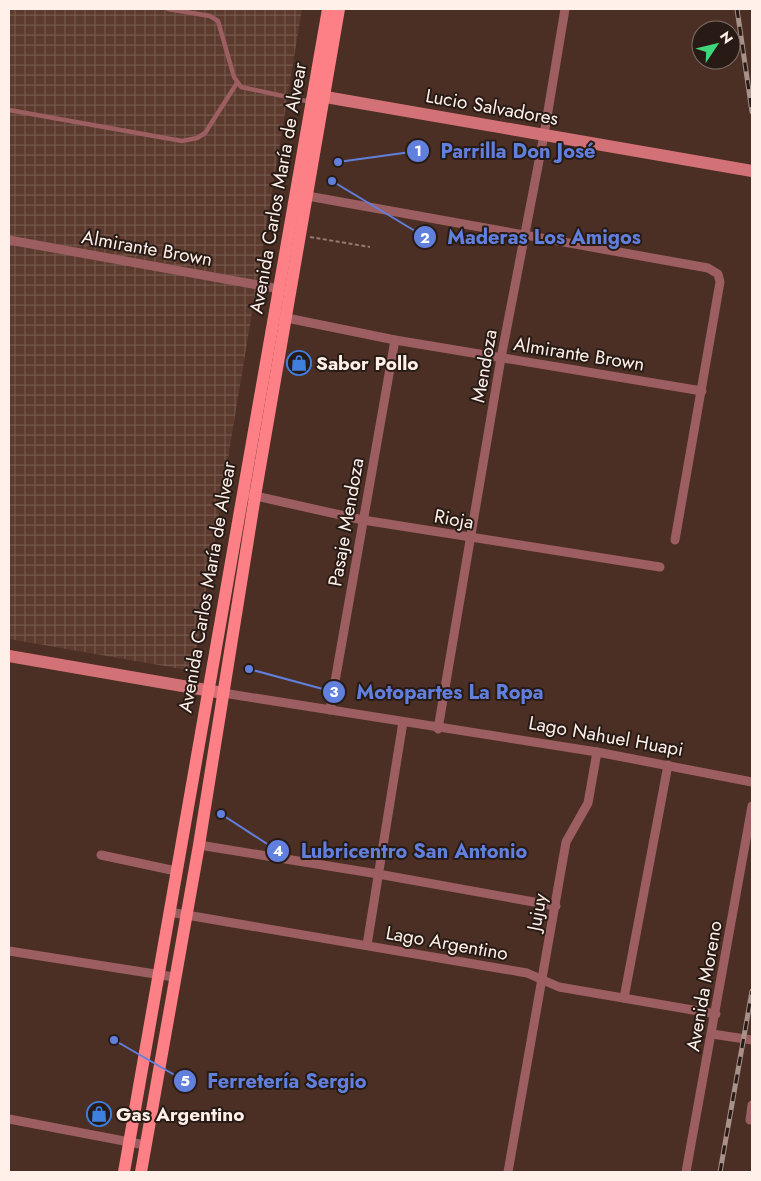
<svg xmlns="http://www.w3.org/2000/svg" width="761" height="1181" font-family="Jost,sans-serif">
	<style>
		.industrial { fill: url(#industrial-grid) }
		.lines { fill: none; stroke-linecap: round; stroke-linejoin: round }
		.path { stroke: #927b72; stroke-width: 2; stroke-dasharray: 4 2.5; stroke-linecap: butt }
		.lane { stroke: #9c5e60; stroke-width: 4.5 }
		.street { stroke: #9c5e60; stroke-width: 9 }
		.secondary { stroke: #d37276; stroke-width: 12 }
		.primary { stroke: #fd8086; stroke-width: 12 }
		.rail-casing { stroke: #a79189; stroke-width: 5 }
		.rail { stroke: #281b16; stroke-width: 3; stroke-dasharray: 9; stroke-linecap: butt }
		.labels { text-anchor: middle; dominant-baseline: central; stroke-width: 4; stroke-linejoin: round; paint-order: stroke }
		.street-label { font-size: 19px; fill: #fff0ea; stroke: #281b16 }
		.poi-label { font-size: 19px; font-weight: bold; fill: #fff0ea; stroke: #281b16; text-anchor: start }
		.leader { fill: none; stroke: #617fdd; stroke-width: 2 }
		.callout-dot { fill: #617fdd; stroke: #281b16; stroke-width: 2 }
		.mark-label { font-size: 15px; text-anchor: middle; font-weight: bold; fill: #fff }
		.callout-label { font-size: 20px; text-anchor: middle; font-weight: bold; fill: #617fdd; stroke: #281b16; stroke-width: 4; stroke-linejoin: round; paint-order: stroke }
	</style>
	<defs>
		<pattern id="industrial-grid" width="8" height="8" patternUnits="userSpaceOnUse" patternTransform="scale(1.25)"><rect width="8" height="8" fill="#5c3a2d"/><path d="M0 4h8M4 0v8" fill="none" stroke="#74574c"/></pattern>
	</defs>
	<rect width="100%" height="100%" fill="#4b2f24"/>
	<polygon class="industrial" points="9,9 302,9 193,671 9,639"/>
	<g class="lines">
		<polyline class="path" points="310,237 370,247"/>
		<g class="lane">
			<polyline points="168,9 210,16 218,21 234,77 241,87 311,102"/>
			<polyline points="9,110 182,141 197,138 205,133 237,83"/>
		</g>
		<g class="street">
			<polyline points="302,195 708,268 718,274 720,282 675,540"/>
			<polyline points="9,240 280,289"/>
			<polyline points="282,317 395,340 702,391"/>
			<polyline points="251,495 363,520 660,567"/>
			<polyline points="223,693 597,752 752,782"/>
			<polyline points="330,710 395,340"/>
			<polyline points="438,729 501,358 544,135 565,9"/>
			<polyline points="199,845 378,874 556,906"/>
			<polyline points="101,855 176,871"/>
			<polyline points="169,912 527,973 559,987 716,1014"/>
			<polyline points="367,945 403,722"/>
			<polyline points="9,951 174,977"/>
			<polyline points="624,998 668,765"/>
			<polyline points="712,1034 752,1040"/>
			<polyline points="9,1119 145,1145"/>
			<polyline points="750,1120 752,1105"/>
			<polyline points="508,1172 566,842 588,803 597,752"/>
			<polyline points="686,1172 752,806"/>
		</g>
		<g class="secondary">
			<polyline points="314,95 752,171"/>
			<polyline points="9,656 223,693"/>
		</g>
		<g class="primary">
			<polyline points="124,1172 328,9"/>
			<polyline points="141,1172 199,845 255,496 339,9"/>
		</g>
		<defs>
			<g id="rail">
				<polyline points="737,9 752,112"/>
				<polyline points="720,1172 752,991"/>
			</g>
		</defs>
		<use href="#rail" class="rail-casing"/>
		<use href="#rail" class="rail"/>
	</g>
	<defs>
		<symbol id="shop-ring" viewBox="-11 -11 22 22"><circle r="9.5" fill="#281b16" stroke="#3f7fe0" stroke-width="1.5"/><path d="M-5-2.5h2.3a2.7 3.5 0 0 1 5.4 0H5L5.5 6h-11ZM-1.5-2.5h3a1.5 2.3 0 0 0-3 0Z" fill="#3f7fe0"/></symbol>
	</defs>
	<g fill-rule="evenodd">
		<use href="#shop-ring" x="285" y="349" width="28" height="28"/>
		<use href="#shop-ring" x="85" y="1100" width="28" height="28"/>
	</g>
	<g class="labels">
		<g class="street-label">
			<text transform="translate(492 107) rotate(10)">Lucio Salvadores</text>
			<text transform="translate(278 188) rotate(-80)">Avenida Carlos María de Alvear</text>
			<text transform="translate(147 248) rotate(10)">Almirante Brown</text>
			<text transform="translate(579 354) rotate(9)">Almirante Brown</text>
			<text transform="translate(484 366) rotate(-80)">Mendoza</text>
			<text transform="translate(454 519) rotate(10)">Rioja</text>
			<text transform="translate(346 522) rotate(-80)">Pasaje Mendoza</text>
			<text transform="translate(207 587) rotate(-80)">Avenida Carlos María de Alvear</text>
			<text transform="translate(606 736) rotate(10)">Lago Nahuel Huapi</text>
			<text transform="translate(537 912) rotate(-79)">Jujuy</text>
			<text transform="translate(447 943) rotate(10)">Lago Argentino</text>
			<text transform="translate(704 986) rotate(-80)">Avenida Moreno</text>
		</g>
		<g class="poi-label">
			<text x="316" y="363">Sabor Pollo</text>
			<text x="116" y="1114">Gas Argentino</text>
		</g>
	</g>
	<path class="leader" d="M338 162L418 151M332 181L425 237M249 669L334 692M221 814L278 851M114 1040L185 1081"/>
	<g class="callout-dot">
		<circle cx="338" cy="162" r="5"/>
		<circle cx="332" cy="181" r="5"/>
		<circle cx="249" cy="669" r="5"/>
		<circle cx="221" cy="814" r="5"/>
		<circle cx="114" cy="1040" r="5"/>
		<circle cx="418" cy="151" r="12"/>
		<circle cx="425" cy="237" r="12"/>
		<circle cx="334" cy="692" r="12"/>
		<circle cx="278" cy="851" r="12"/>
		<circle cx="185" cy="1081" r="12"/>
	</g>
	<g class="mark-label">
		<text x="418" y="156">1</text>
		<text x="425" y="243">2</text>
		<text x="334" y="697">3</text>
		<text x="278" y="856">4</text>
		<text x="185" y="1086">5</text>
	</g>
	<g class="callout-label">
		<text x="518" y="158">Parrilla Don José</text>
		<text x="544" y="244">Maderas Los Amigos</text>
		<text x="450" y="699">Motopartes La Ropa</text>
		<text x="414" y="858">Lubricentro San Antonio</text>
		<text x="287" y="1088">Ferretería Sergio</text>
	</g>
	<rect width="761" height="1181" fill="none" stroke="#fff0ea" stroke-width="20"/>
	<g transform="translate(716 45) rotate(55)"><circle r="24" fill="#281b16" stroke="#7e706b"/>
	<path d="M0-4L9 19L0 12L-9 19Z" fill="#40d77c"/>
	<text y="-8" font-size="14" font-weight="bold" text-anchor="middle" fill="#fff0ea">N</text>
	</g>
</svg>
